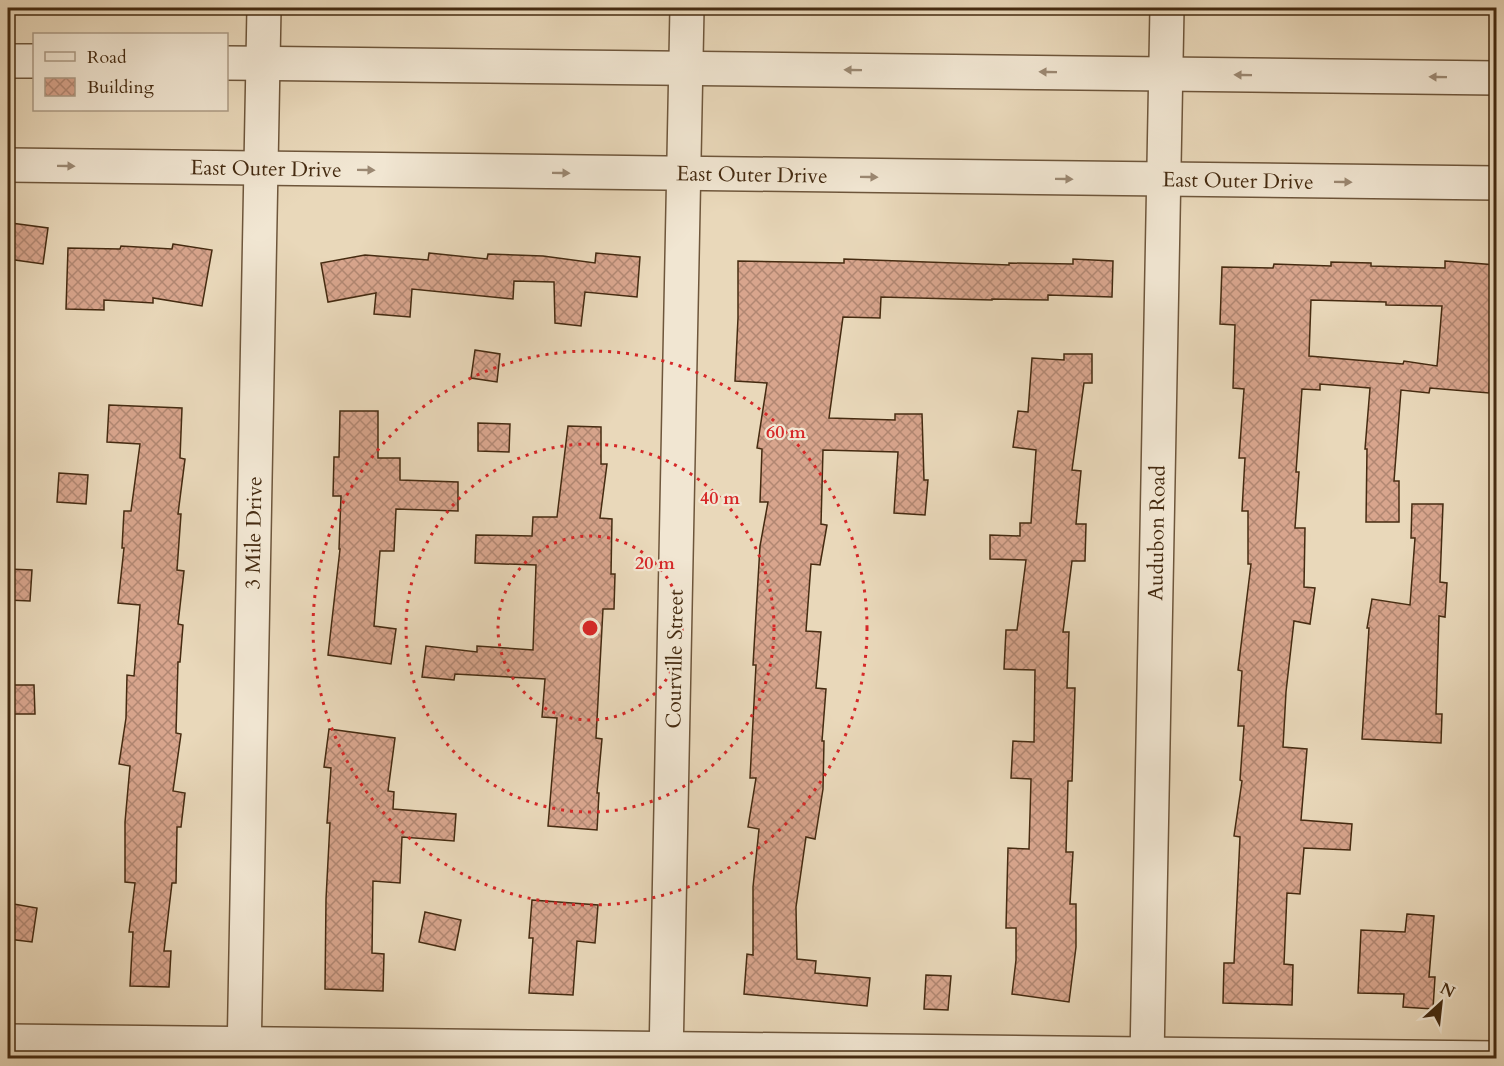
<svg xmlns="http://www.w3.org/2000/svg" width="1504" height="1066" font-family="Cardo,serif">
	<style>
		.building { fill: url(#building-cross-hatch); stroke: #452b11; stroke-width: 1.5; fill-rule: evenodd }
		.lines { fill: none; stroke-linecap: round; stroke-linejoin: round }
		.minor-casing { stroke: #6e563b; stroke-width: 36 }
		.tertiary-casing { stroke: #6e563b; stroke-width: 36 }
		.minor { stroke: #f1e6d2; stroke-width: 33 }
		.tertiary { stroke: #f1e6d2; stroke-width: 33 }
		.oneway { fill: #9b8872 }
		.ring { fill: none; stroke: #d62828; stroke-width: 3; stroke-dasharray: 3 6 }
		.labels { text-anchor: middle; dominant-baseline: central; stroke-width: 4.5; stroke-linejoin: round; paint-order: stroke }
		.street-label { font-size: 21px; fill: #452b11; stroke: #f1e6d2 }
		.centre { fill: #d62828; stroke: #f1e6d2; stroke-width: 3 }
		.ring-label { font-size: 18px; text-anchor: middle; font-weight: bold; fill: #d62828; stroke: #f1e6d2; stroke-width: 4.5; stroke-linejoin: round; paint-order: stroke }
	</style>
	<defs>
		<pattern id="building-cross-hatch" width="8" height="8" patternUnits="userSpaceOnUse" patternTransform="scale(1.5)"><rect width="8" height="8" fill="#d8a58d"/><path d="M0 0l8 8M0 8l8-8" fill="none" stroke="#b18772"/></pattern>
	</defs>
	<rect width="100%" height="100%" fill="#e9d8ba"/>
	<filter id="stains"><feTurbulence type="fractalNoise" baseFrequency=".00333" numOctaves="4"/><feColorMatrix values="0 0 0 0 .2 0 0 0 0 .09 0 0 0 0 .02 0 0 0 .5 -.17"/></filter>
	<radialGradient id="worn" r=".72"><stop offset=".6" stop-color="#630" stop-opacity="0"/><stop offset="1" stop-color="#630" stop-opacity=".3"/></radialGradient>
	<g class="building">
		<polygon points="11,223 48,228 43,264 8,259"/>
		<polygon points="173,244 212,250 202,306 153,298 153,303 104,300 104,310 66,309 68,248 120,249 121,246 172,249"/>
		<polygon points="429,253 487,259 488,254 543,256 595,263 596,253 640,257 637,297 585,292 581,326 555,323 554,282 514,281 513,299 412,289 410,317 374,314 376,293 328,302 321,263 365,255 428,260"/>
		<polygon points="844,259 1009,265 1009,263 1073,264 1073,259 1113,261 1112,297 1048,295 1048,300 992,299 992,300 881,297 880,318 843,317 829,418 895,420 895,414 922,414 924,480 928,480 925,515 894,513 898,452 823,450 821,524 827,525 820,565 811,564 806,631 821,632 816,688 826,689 822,741 824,741 823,789 815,839 806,837 796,907 797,959 816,961 815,973 870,978 867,1006 744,994 747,954 753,955 753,887 759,829 748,827 756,778 750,778 756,665 753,665 760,546 768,502 760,502 762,449 757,448 767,383 735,381 738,318 738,261 844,263"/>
		<path d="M1445 261 1497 265V334H1493L1489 393 1430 388 1429 393 1401 390 1394 481H1399V522H1366L1367 449H1365L1370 388 1320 384V390L1302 389 1296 472H1299L1295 528H1305L1304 587 1315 588 1310 624 1294 621 1286 692 1283 747 1307 749 1301 820 1352 824 1350 850 1304 848 1300 894 1287 893 1284 964 1293 965 1292 1005 1223 1003 1224 963H1234L1240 837 1234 836 1242 781 1240 780 1244 726H1238L1242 671 1238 670 1251 564H1248V511H1242L1245 458H1239L1244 389 1233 388 1235 325 1220 324 1222 267 1273 268 1274 264 1331 266V262L1371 263V266L1445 268ZM1311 300 1386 302V305L1442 306 1437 366 1404 361 1403 364 1309 356Z"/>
		<polygon points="475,350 500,354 497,382 471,378"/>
		<polygon points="1064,354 1092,354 1092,383 1084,383 1072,470 1081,471 1076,524 1086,524 1085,561 1072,561 1063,632 1069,632 1067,688 1075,688 1072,781 1068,781 1066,852 1073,852 1070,904 1076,904 1076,947 1069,1002 1012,994 1016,960 1016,928 1006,928 1008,848 1029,849 1031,779 1011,778 1013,741 1034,742 1035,670 1004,669 1006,630 1017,630 1026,560 990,559 990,535 1020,536 1020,523 1031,523 1036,450 1013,447 1018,411 1028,412 1032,358 1064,360"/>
		<polygon points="109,405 182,408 180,458 185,459 178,514 181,514 177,570 184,571 178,624 183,625 180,662 178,662 176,733 181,734 173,791 185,793 181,827 177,827 176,883 172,883 164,951 171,951 169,987 130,986 133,932 129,932 135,883 125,882 125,822 130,766 119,764 126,718 127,675 134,676 140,605 118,603 124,548 122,548 124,511 131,511 140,444 107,442"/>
		<polygon points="340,411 378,411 378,458 400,458 400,480 458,482 458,511 396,509 394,551 380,551 374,626 396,629 391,664 328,655 340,549 339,549 341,496 333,496 334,457 339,457"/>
		<polygon points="478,423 510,424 509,452 478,451"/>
		<polygon points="568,426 601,427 601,464 607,464 600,518 612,519 611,574 615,574 614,609 603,609 596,738 602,739 597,793 599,793 597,830 548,826 557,718 542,717 545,679 455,674 454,680 422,677 426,646 477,652 477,646 533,650 536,565 475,563 476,535 532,536 533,517 557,517"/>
		<polygon points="59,473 88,475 86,504 57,502"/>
		<polygon points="1412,504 1443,504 1440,582 1447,583 1445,617 1439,616 1436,714 1442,714 1441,743 1362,739 1369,628 1367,628 1372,599 1410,605 1415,538 1411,538"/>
		<polygon points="8,569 32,570 30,601 8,600"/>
		<polygon points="11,685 34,685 35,714 11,714"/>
		<polygon points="329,729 395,738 388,791 394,792 393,809 456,814 454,841 402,837 400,883 373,881 372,953 384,954 383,991 325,989 326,899 330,823 327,823 331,768 324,767"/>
		<polygon points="532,900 598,905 595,943 577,941 573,995 529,993 533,938 529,938"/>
		<polygon points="8,903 37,908 32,942 8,939"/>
		<polygon points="425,912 461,920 455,950 419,942"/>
		<polygon points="1407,914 1434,916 1429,977 1435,977 1433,1009 1403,1007 1404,994 1358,993 1361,930 1405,932"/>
		<polygon points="926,975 951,976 948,1010 924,1009"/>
	</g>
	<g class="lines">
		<defs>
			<g id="minor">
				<polyline points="8,1041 1496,1058"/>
				<polyline points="244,1058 264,8"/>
				<polyline points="666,1058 687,8"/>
				<polyline points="1147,1058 1167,8"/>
			</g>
			<g id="tertiary">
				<polyline points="8,61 34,61"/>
				<polyline points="226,63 1496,78"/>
				<polyline points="8,165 1496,183"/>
			</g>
		</defs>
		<use href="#minor" class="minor-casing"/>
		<use href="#tertiary" class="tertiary-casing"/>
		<use href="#minor" class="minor"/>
		<use href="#tertiary" class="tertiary"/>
	</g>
	<defs><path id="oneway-solid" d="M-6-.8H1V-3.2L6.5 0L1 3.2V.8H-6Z" transform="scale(1.5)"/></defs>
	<g class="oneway">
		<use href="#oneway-solid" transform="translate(853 70) rotate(-179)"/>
		<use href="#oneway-solid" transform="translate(1048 72) rotate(-179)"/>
		<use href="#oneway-solid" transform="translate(1243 75) rotate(-179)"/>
		<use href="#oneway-solid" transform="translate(1438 77) rotate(-179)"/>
		<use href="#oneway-solid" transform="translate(66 166) rotate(1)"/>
		<use href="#oneway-solid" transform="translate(366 170) rotate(1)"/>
		<use href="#oneway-solid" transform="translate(561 173) rotate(1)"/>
		<use href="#oneway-solid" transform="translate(869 177) rotate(1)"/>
		<use href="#oneway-solid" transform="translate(1064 179) rotate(1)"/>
		<use href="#oneway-solid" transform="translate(1343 182) rotate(1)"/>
	</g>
	<g class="ring">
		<circle cx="590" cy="628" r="92"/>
		<circle cx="590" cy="628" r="184"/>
		<circle cx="590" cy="628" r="277"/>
	</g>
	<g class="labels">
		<g class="street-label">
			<text transform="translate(266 169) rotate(1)">East Outer Drive</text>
			<text transform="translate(752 175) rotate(1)">East Outer Drive</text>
			<text transform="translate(1238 181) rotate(1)">East Outer Drive</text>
			<text transform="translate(254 533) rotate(-89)">3 Mile Drive</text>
			<text transform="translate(1157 533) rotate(-89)">Audubon Road</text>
			<text transform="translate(675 659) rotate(-89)">Courville Street</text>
		</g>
	</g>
	<circle cx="590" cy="628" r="9" class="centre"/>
	<g class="ring-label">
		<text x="786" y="438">60 m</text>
		<text x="720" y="504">40 m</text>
		<text x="655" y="569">20 m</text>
	</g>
	<rect width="1504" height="1066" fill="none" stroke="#e9d8ba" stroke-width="30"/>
	<rect x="9" y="9" width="1486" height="1048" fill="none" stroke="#452b11" stroke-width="3"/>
	<rect x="15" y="15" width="1474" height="1036" fill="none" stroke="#452b11" stroke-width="1.5"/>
	<rect x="33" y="33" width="195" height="78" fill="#f1e6d2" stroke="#ac9b85" stroke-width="1.5"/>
	<rect x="45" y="52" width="30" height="9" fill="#f1e6d2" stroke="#ac9b85" stroke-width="1.5"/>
	<text x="87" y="63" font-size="18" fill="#452b11">Road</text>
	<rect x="45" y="78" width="30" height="18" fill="url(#building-cross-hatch)" stroke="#ac9b85" stroke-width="1.5"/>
	<text x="87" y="93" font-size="18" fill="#452b11">Building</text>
	<g transform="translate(1441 1003) rotate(27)" stroke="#f1e6d2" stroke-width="4.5" paint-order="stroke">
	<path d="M0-4.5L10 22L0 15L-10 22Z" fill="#452b11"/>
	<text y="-9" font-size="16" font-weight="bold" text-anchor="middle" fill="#452b11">N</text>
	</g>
	<rect width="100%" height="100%" filter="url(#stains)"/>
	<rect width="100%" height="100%" fill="url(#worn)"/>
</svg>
